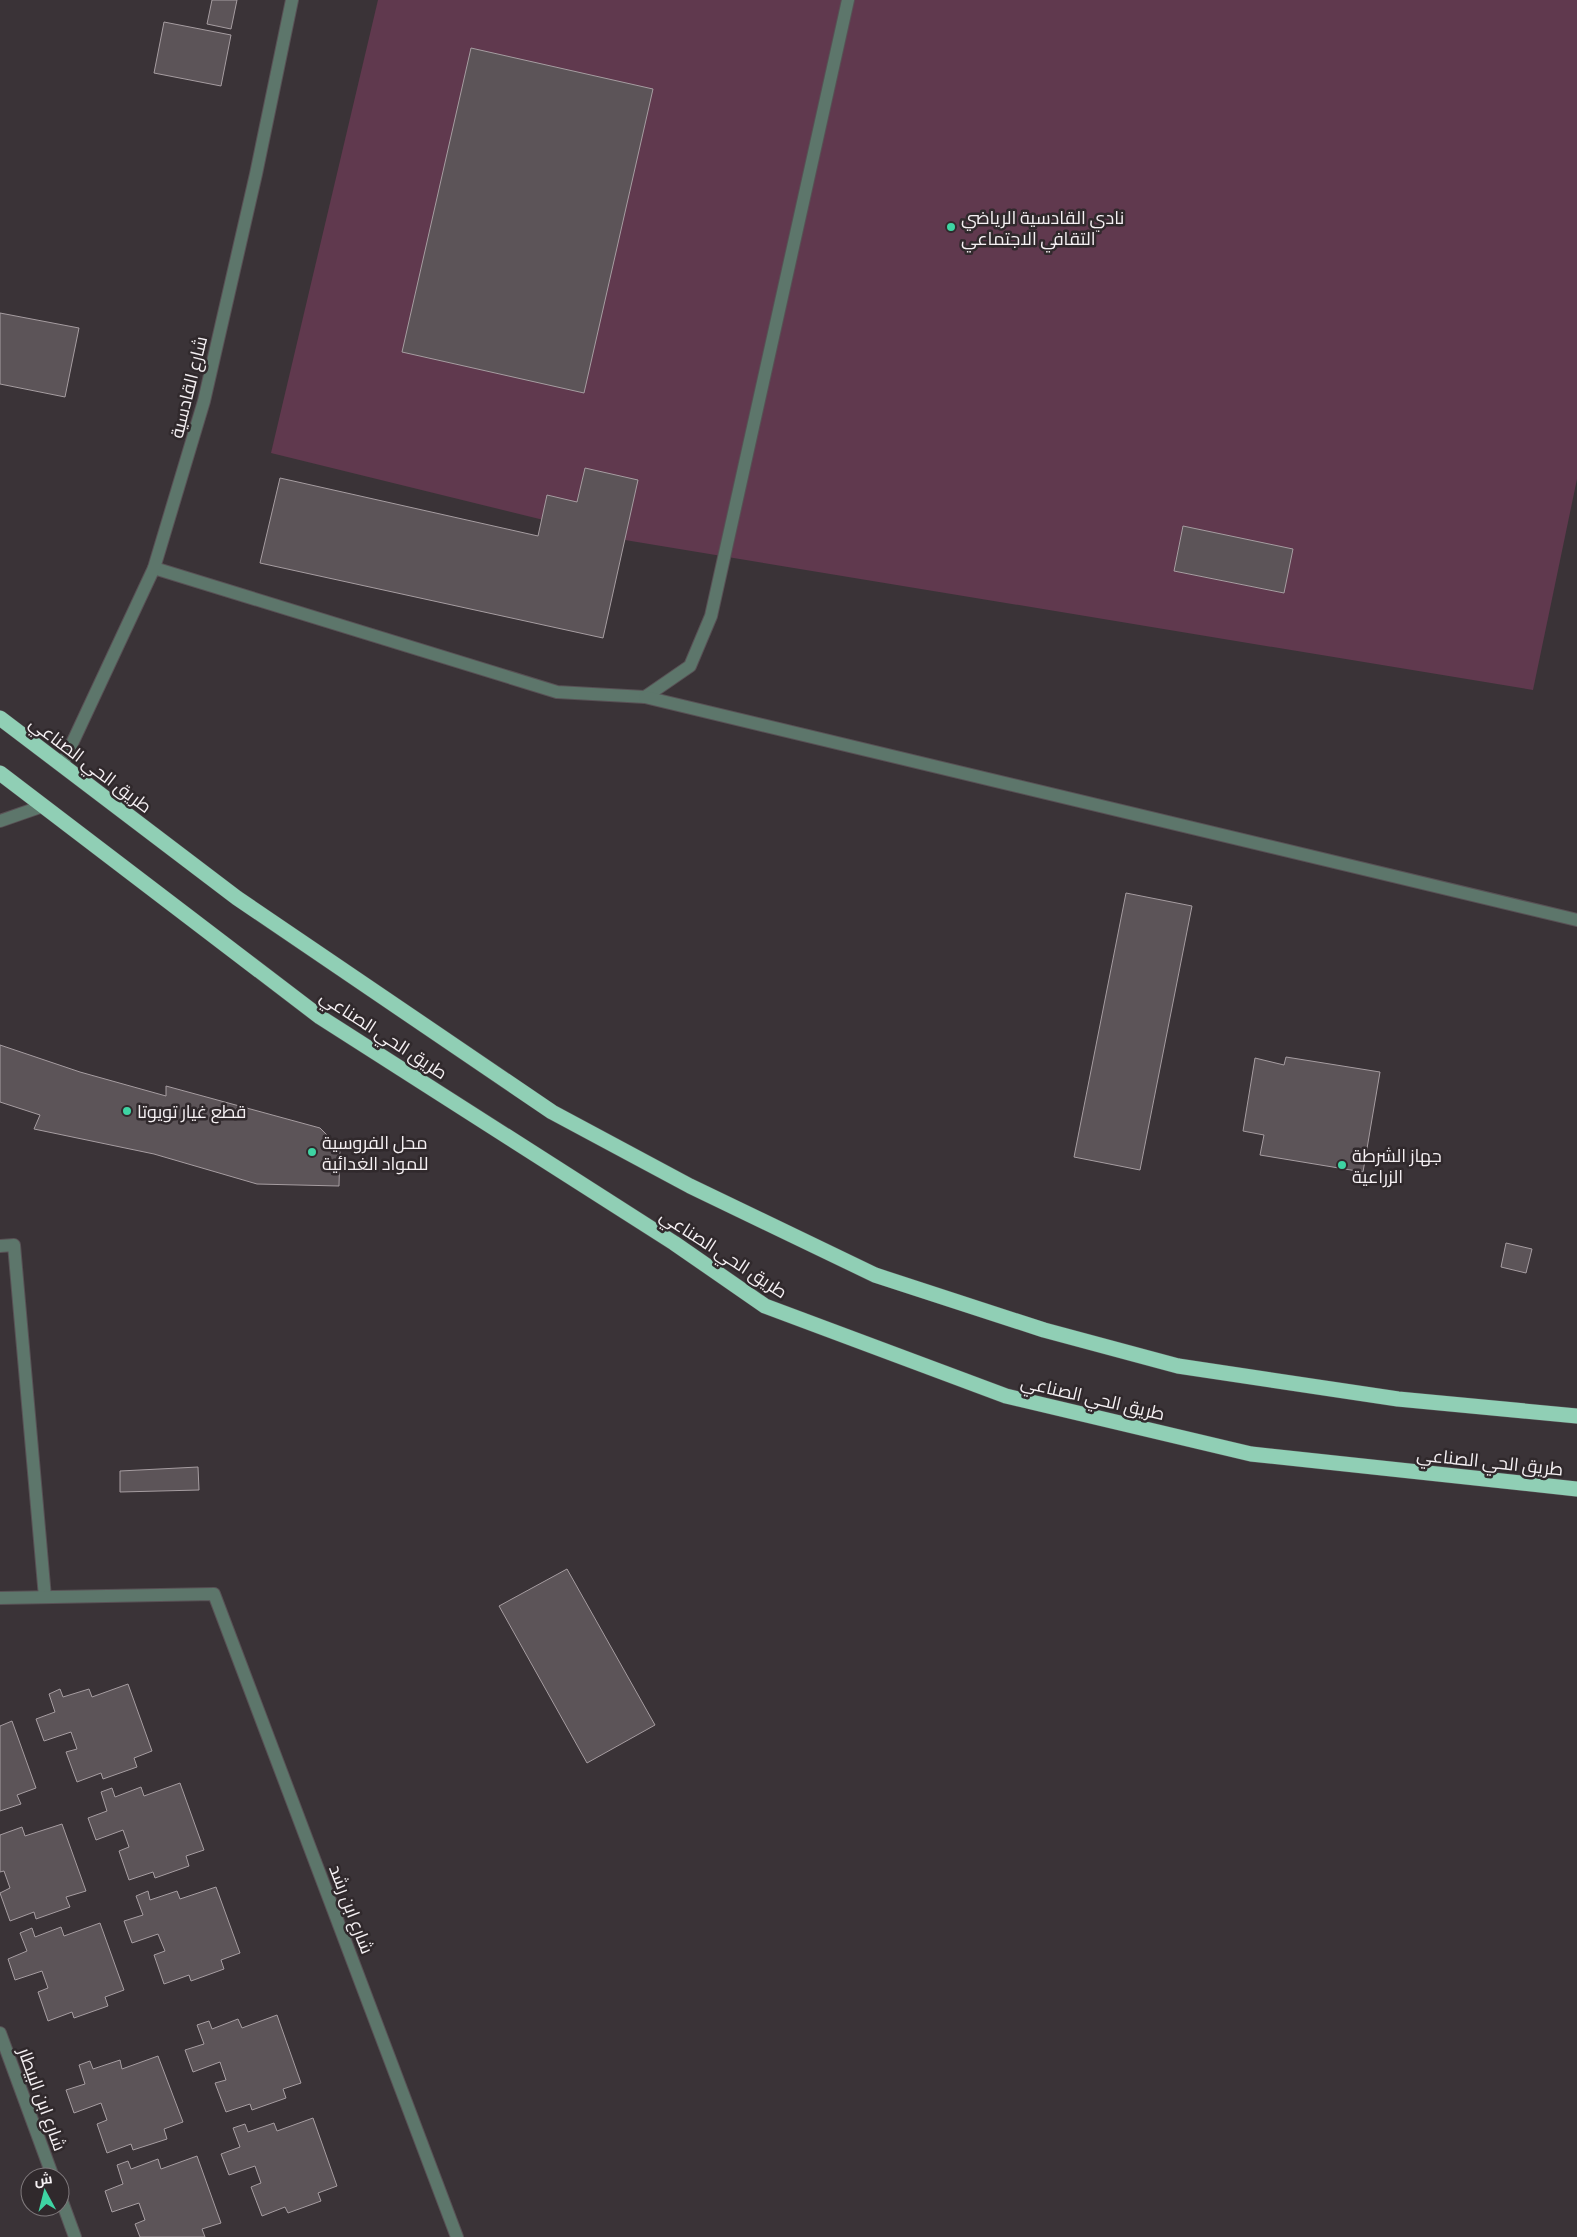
<svg xmlns="http://www.w3.org/2000/svg" width="1577" height="2237" font-family="Barlow,Cairo,sans-serif">
	<style>
		.green { fill: #60394e }
		.building { fill: #5c5458; stroke: #a69da1 }
		.lines { fill: none; stroke-linecap: round; stroke-linejoin: round }
		.minor-casing { stroke: #585155; stroke-width: 14 }
		.highway-casing { stroke: #585155; stroke-width: 16 }
		.minor { stroke: #5d766b; stroke-width: 12 }
		.highway { stroke: #90cfb5; stroke-width: 15 }
		.poi-dot { fill: #3ed4a3; stroke: #30292c; stroke-width: 2 }
		.labels { text-anchor: middle; dominant-baseline: central; stroke-width: 5; stroke-linejoin: round; paint-order: stroke }
		.poi-label { font-size: 18px; fill: #f5f0f3; stroke: #30292c; text-anchor: start }
		.street-label { font-size: 18px; fill: #f5f0f3; stroke: #30292c }
	</style>
	<rect width="100%" height="100%" fill="#3a3337"/>
	<polygon class="green" points="378,0 1577,0 1577,479 1533,690 625,540 271,453"/>
	<g class="building">
		<polygon points="212,0 237,0 231,29 207,24"/>
		<polygon points="164,22 231,35 221,86 154,73"/>
		<polygon points="471,48 653,89 584,393 402,352"/>
		<polygon points="0,313 79,328 65,397 0,384"/>
		<polygon points="585,468 638,480 603,638 260,563 280,478 538,536 547,495 577,502"/>
		<polygon points="1183,526 1293,549 1284,593 1174,571"/>
		<polygon points="1126,893 1192,906 1140,1170 1074,1157"/>
		<polygon points="0,1045 80,1072 166,1096 166,1086 320,1128 340,1148 339,1186 257,1184 154,1154 34,1129 40,1115 0,1102"/>
		<polygon points="1286,1057 1380,1072 1363,1172 1260,1155 1264,1135 1243,1131 1255,1058 1284,1065"/>
		<polygon points="1506,1243 1532,1249 1526,1273 1501,1267"/>
		<polygon points="198,1467 199,1490 120,1492 120,1471"/>
		<polygon points="567,1569 655,1725 587,1763 499,1606"/>
		<polygon points="128,1684 152,1751 134,1758 137,1767 103,1779 101,1773 77,1782 66,1752 77,1749 71,1732 44,1741 36,1719 55,1712 49,1694 60,1689 63,1697 89,1689 92,1697"/>
		<polygon points="12,1721 36,1788 17,1795 21,1804 0,1811 0,1726"/>
		<polygon points="180,1783 204,1850 186,1856 189,1866 155,1878 153,1872 129,1880 119,1851 129,1847 123,1830 96,1840 88,1818 107,1811 101,1792 112,1788 115,1797 141,1787 144,1796"/>
		<polygon points="62,1824 86,1891 66,1897 70,1907 36,1919 34,1912 10,1921 0,1893 10,1888 4,1871 0,1872 0,1835 22,1827 25,1836"/>
		<polygon points="216,1887 240,1953 221,1960 224,1969 191,1981 189,1975 164,1984 154,1955 165,1951 158,1934 132,1943 124,1921 143,1915 136,1896 148,1891 150,1900 177,1891 180,1899"/>
		<polygon points="100,1923 124,1990 105,1997 108,2006 74,2018 72,2012 48,2021 38,1992 48,1988 42,1971 15,1980 8,1959 27,1951 20,1933 32,1928 35,1937 61,1927 64,1936"/>
		<polygon points="277,2015 301,2083 283,2089 286,2098 252,2110 250,2104 226,2112 215,2083 226,2080 220,2062 193,2072 185,2050 204,2044 197,2025 209,2021 212,2029 238,2019 242,2028"/>
		<polygon points="158,2056 183,2122 164,2129 167,2139 133,2150 131,2144 107,2153 97,2124 107,2120 101,2103 74,2113 66,2090 85,2084 79,2065 90,2061 93,2069 120,2060 122,2069"/>
		<polygon points="313,2118 337,2186 318,2193 321,2201 288,2213 285,2207 262,2216 251,2187 261,2183 255,2166 229,2175 221,2154 240,2147 233,2128 245,2124 248,2132 274,2123 277,2131"/>
		<polygon points="197,2156 221,2223 202,2229 205,2237 140,2237 135,2224 145,2220 139,2203 112,2212 105,2191 123,2184 117,2165 128,2161 131,2169 158,2159 161,2169"/>
	</g>
	<g class="lines">
		<defs>
			<g id="minor">
				<polyline points="154,568 557,692 645,697 690,666 711,616 848,0"/>
				<polyline points="645,697 1577,920"/>
				<polyline points="62,765 154,568 204,401 256,174 292,0"/>
				<polyline points="0,821 43,806"/>
				<polyline points="0,1246 14,1245 45,1597"/>
				<polyline points="0,1598 214,1594 457,2237"/>
				<polyline points="0,2033 53,2177"/>
				<polyline points="60,2196 75,2237"/>
			</g>
			<g id="highway">
				<polyline points="0,718 237,898 552,1112 690,1186 875,1275 1044,1330 1178,1366 1398,1399 1577,1416"/>
				<polyline points="0,773 320,1017 674,1243 765,1306 1006,1396 1251,1454 1577,1489"/>
			</g>
		</defs>
		<use href="#minor" class="minor-casing"/>
		<use href="#highway" class="highway-casing"/>
		<use href="#minor" class="minor"/>
		<use href="#highway" class="highway"/>
	</g>
	<g class="poi-dot">
		<circle cx="951" cy="227" r="5"/>
		<circle cx="127" cy="1111" r="5"/>
		<circle cx="312" cy="1152" r="5"/>
		<circle cx="1342" cy="1165" r="5"/>
	</g>
	<g class="labels">
		<g class="poi-label">
			<text x="961" y="217">نادي القادسية الرياضي<tspan x="961" dy="21">التقافي الاجتماعي</tspan></text>
			<text x="137" y="1111">قطع غيار تويوتا</text>
			<text x="322" y="1142">محل الفروسية<tspan x="322" dy="21">للمواد الغدائية</tspan></text>
			<text x="1352" y="1155">جهاز الشرطة<tspan x="1352" dy="21">الزراعية</tspan></text>
		</g>
		<g class="street-label">
			<text transform="translate(188 387) rotate(-76)">شارع القادسية</text>
			<text transform="translate(91 764) rotate(37)">طريق الحي الصناعي</text>
			<text transform="translate(384 1034) rotate(33)">طريق الحي الصناعي</text>
			<text transform="translate(724 1253) rotate(33)">طريق الحي الصناعي</text>
			<text transform="translate(1093 1397) rotate(13)">طريق الحي الصناعي</text>
			<text transform="translate(1490 1461) rotate(6)">طريق الحي الصناعي</text>
			<text transform="translate(352 1909) rotate(69)">شارع ابن رشد</text>
			<text transform="translate(43 2099) rotate(70)">شارع ابن البيطار</text>
		</g>
	</g>
	<g transform="translate(45 2192) rotate(353)"><circle r="24" fill="#30292c" stroke="#7f797c"/>
	<path d="M0-4L9 19L0 12L-9 19Z" fill="#3ed4a3"/>
	<text y="-8" font-size="14" font-weight="bold" text-anchor="middle" fill="#f5f0f3">ش</text>
	</g>
</svg>
